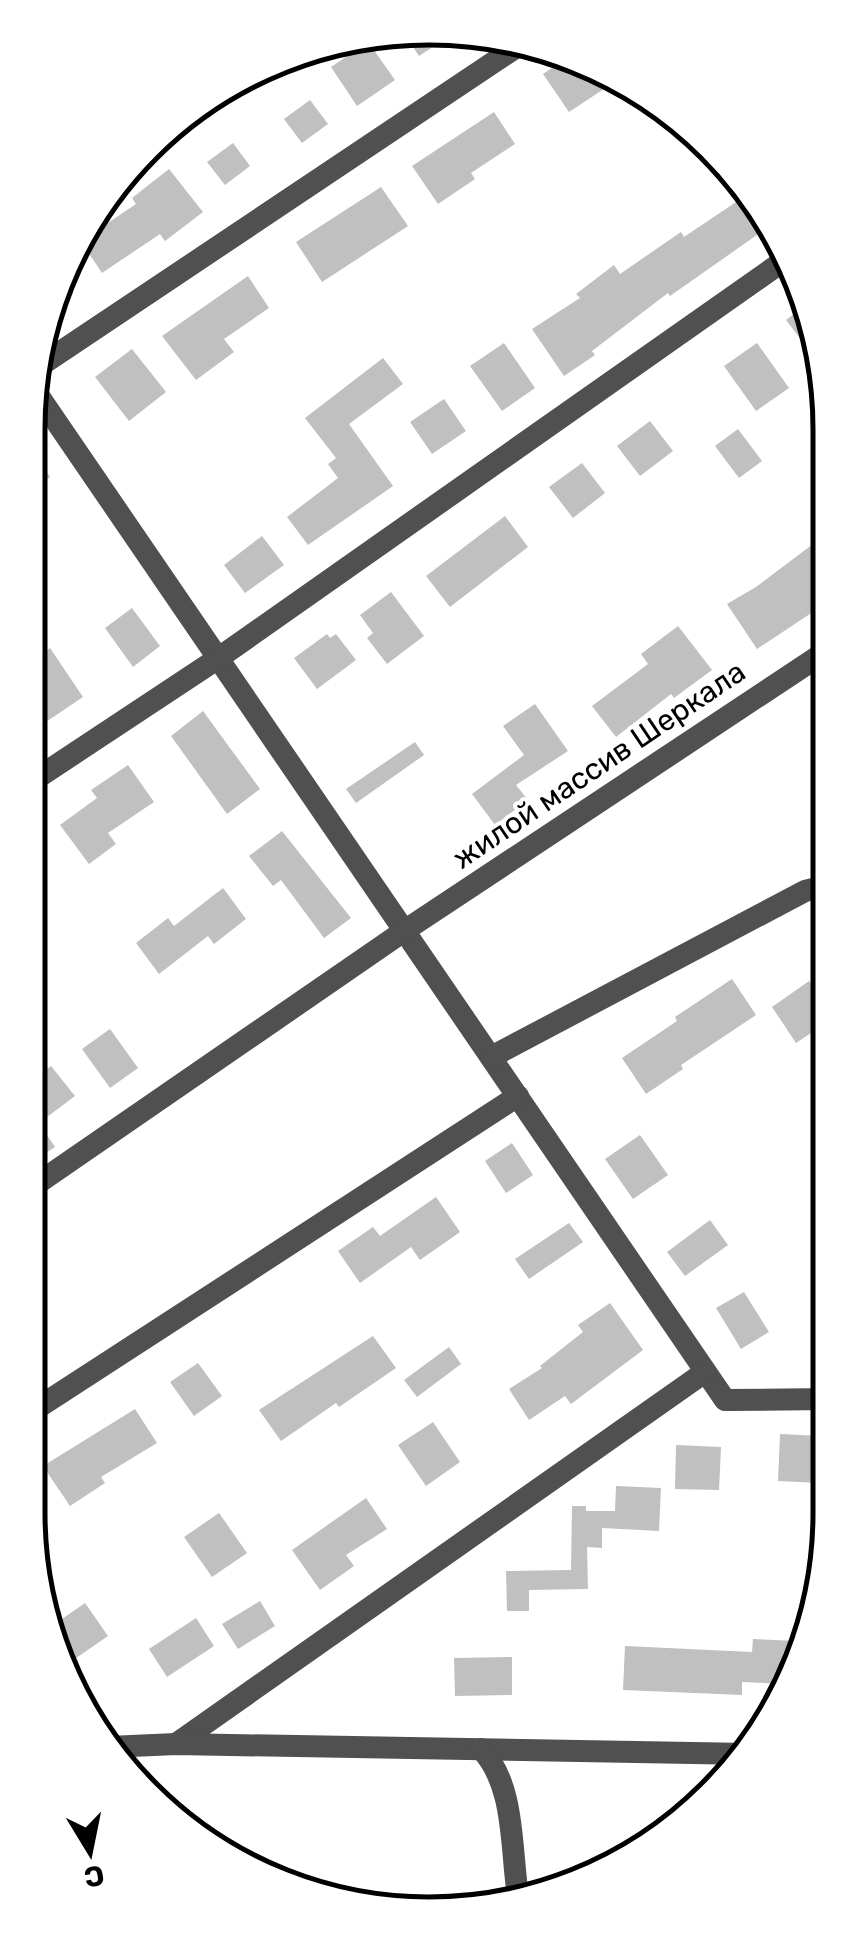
<svg xmlns="http://www.w3.org/2000/svg" width="858" height="1942" font-family="Rubik,sans-serif">
	<style>
		.building { fill: #c0c0c0 }
		.lines { fill: none; stroke-linecap: round; stroke-linejoin: round }
		.minor { stroke: #505050; stroke-width: 22 }
		.labels { text-anchor: middle; dominant-baseline: central; stroke-width: 8; stroke-linejoin: round; paint-order: stroke }
		.street-label { font-size: 30px; fill: #000; stroke: #fff }
		.rim { fill: none; stroke: #000; stroke-width: 5 }
	</style>
	<rect width="100%" height="100%" fill="#fff"/>
	<g class="building">
		<polygon points="401,29 403,28 451,35 419,56"/>
		<polygon points="368,42 395,80 357,106 331,67"/>
		<polygon points="571,55 619,79 569,112 543,74"/>
		<polygon points="310,100 328,124 302,143 284,119"/>
		<polygon points="494,112 515,144 471,173 475,179 438,204 412,166"/>
		<polygon points="233,143 250,166 225,185 207,162"/>
		<polygon points="169,169 203,212 165,241 160,234 102,273 82,243 84,239 136,204 132,198"/>
		<polygon points="381,187 408,226 322,282 296,242"/>
		<polygon points="742,198 764,230 670,296 668,293 592,351 595,355 564,376 532,329 580,298 576,294 614,265 620,274 681,232 684,237"/>
		<polygon points="248,276 269,308 224,339 234,352 196,380 162,336"/>
		<polygon points="807,304 826,371 825,371 786,320"/>
		<polygon points="504,343 535,388 502,411 470,366"/>
		<polygon points="757,343 789,388 756,411 724,366"/>
		<polygon points="132,349 166,392 129,421 95,377"/>
		<polygon points="383,358 403,384 349,424 393,486 308,545 287,517 338,478 328,464 336,458 305,418"/>
		<polygon points="444,399 466,431 432,454 410,422"/>
		<polygon points="650,421 673,451 640,476 617,446"/>
		<polygon points="738,429 762,461 739,478 715,446"/>
		<polygon points="28,446 50,477 28,493"/>
		<polygon points="582,463 605,493 573,518 549,487"/>
		<polygon points="505,516 528,547 450,607 426,576"/>
		<polygon points="262,536 284,565 245,593 224,565"/>
		<polygon points="813,544 828,563 828,602 757,649 727,604 756,587"/>
		<polygon points="391,592 424,636 387,664 367,638 373,633 360,615"/>
		<polygon points="132,608 160,646 133,667 105,628"/>
		<polygon points="678,626 712,670 674,698 671,694 616,737 592,706 648,664 641,654"/>
		<polygon points="327,634 330,638 336,634 356,660 317,689 294,658"/>
		<polygon points="50,648 83,697 28,734 28,663"/>
		<polygon points="535,704 568,751 516,785 528,800 495,825 472,794 524,755 503,726"/>
		<polygon points="203,711 260,789 227,814 171,736"/>
		<polygon points="415,742 424,755 356,803 346,789"/>
		<polygon points="128,765 154,802 108,833 116,844 89,864 60,825 97,798 91,790"/>
		<polygon points="282,831 351,918 324,938 281,880 273,886 249,856"/>
		<polygon points="223,888 246,919 214,944 208,936 159,974 136,943 168,918 174,926"/>
		<polygon points="732,979 756,1015 681,1065 683,1069 646,1094 622,1058 677,1021 675,1017"/>
		<polygon points="809,981 829,1010 829,1021 796,1043 772,1007"/>
		<polygon points="110,1029 138,1068 110,1088 82,1049"/>
		<polygon points="51,1066 75,1096 39,1123 55,1147 28,1165 28,1084"/>
		<polygon points="640,1135 668,1175 633,1199 605,1159"/>
		<polygon points="512,1143 533,1175 506,1193 485,1161"/>
		<polygon points="436,1197 460,1232 420,1260 411,1247 360,1283 338,1251 373,1227 380,1236"/>
		<polygon points="710,1220 728,1245 685,1276 667,1252"/>
		<polygon points="569,1223 583,1242 529,1279 515,1259"/>
		<polygon points="744,1292 769,1332 741,1349 716,1308"/>
		<polygon points="610,1303 643,1350 571,1404 565,1396 529,1420 509,1389 542,1368 540,1366 583,1332 578,1325"/>
		<polygon points="373,1336 396,1368 339,1407 336,1403 281,1441 259,1410"/>
		<polygon points="449,1347 461,1364 417,1397 404,1380"/>
		<polygon points="198,1363 222,1396 194,1416 170,1382"/>
		<polygon points="135,1409 157,1443 101,1477 105,1483 70,1506 43,1466"/>
		<polygon points="433,1422 460,1462 426,1486 398,1445"/>
		<polygon points="780,1434 822,1436 820,1483 778,1481"/>
		<polygon points="676,1445 721,1447 719,1490 675,1489"/>
		<polygon points="616,1486 661,1488 659,1531 602,1528 602,1548 587,1547 588,1589 529,1590 529,1611 507,1611 506,1571 571,1570 572,1506 586,1506 586,1511 615,1511"/>
		<polygon points="366,1498 387,1529 346,1555 354,1566 320,1590 292,1550"/>
		<polygon points="219,1513 247,1553 212,1577 184,1537"/>
		<polygon points="260,1601 275,1626 238,1649 222,1624"/>
		<polygon points="85,1603 108,1636 63,1667 48,1635 56,1632 52,1626"/>
		<polygon points="196,1618 214,1646 167,1677 149,1649"/>
		<polygon points="753,1639 798,1641 797,1665 787,1684 742,1682 742,1695 623,1690 625,1646 752,1652"/>
		<polygon points="512,1657 512,1695 455,1696 454,1658"/>
	</g>
	<g class="lines">
		<g class="minor">
			<polyline points="38,367 521,44"/>
			<polyline points="34,389 725,1400 830,1399"/>
			<polyline points="28,784 220,657 789,257"/>
			<polyline points="491,1057 805,891 829,885"/>
			<polyline points="28,1190 404,931 828,650"/>
			<polyline points="28,1414 518,1096"/>
			<polyline points="176,1744 705,1372"/>
			<polyline points="109,1747 176,1744 749,1754"/>
			<path d="M481 1749C517 1787 510 1853 519 1902"/>
		</g>
	</g>
	<g class="labels">
		<g class="street-label">
			<text transform="translate(599 765) rotate(-34)">жилой массив Шеркала</text>
		</g>
	</g>
	<path d="M0 0H858V1942H0ZM429 45H429A384 384 0 0 1 813 429V1513A384 384 0 0 1 429 1897H429A384 384 0 0 1 45 1513V429A384 384 0 0 1 429 45Z" fill="#fff" fill-rule="evenodd"/>
	<path class="rim" d="M429 45H429A384 384 0 0 1 813 429V1513A384 384 0 0 1 429 1897H429A384 384 0 0 1 45 1513V429A384 384 0 0 1 429 45Z"/>
	<g transform="translate(90 1852) rotate(170)" stroke="#ffffff" stroke-width="8" paint-order="stroke">
	<path d="M0-8L18 38L0 25L-18 38Z" fill="#000000"/>
	<text y="-15" font-size="28" font-weight="bold" text-anchor="middle" fill="#000000">С</text>
	</g>
</svg>
